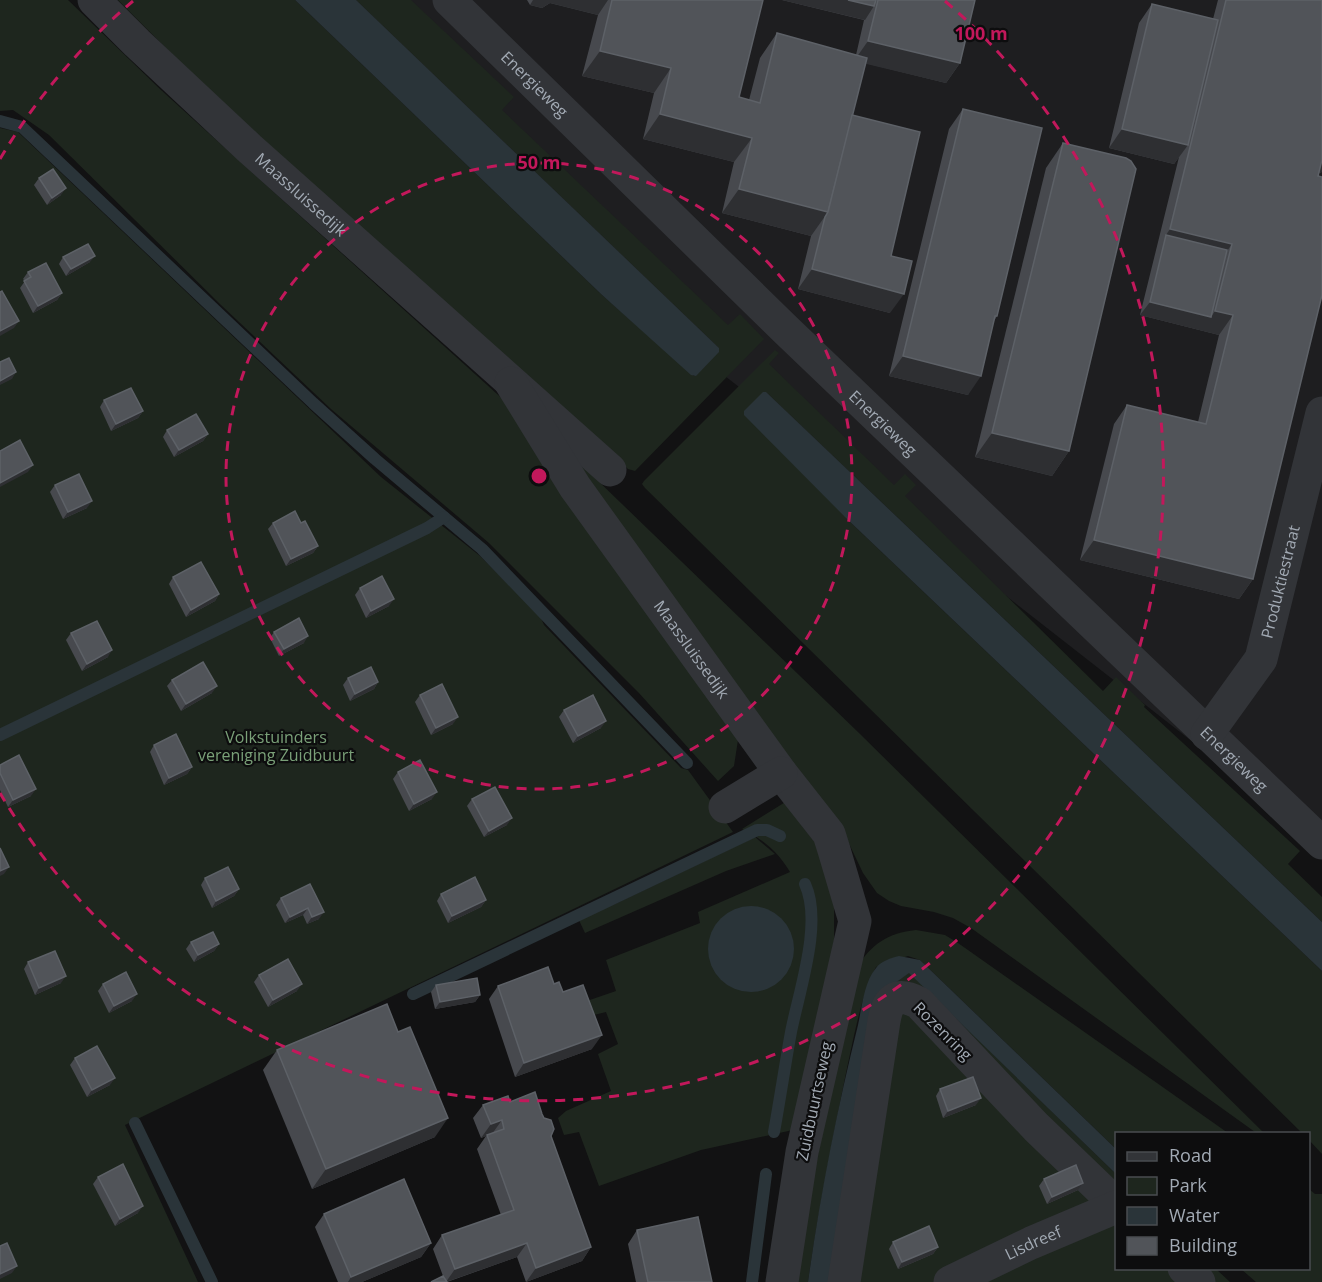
<svg xmlns="http://www.w3.org/2000/svg" width="1322" height="1282" font-family="'Open Sans',sans-serif">
	<style>
		.built { fill: #1e1e20 }
		.green { fill: #1e261e }
		.water { fill: #2a3439 }
		.lines { fill: none; stroke-linecap: round; stroke-linejoin: round }
		.stream { stroke: #2a3439; stroke-width: 12 }
		.minor { stroke: #323438; stroke-width: 33 }
		.wall { fill: #47494e }
		.shaded-wall { fill: #2e2f32 }
		.building { fill: #515459; stroke: #5d6167; stroke-width: 1.5 }
		.ring { fill: none; stroke: #c2185b; stroke-width: 3; stroke-dasharray: 10 8 }
		.labels { text-anchor: middle; dominant-baseline: central; stroke-width: 4.5; stroke-linejoin: round; paint-order: stroke }
		.street-label { font-size: 16px; fill: #a2aab4; stroke: #0d0d0e }
		.park-label { font-size: 16px; fill: #7aa078; stroke: #0d0d0e }
		.centre { fill: #c2185b; stroke: #0d0d0e; stroke-width: 3 }
		.ring-label { font-size: 18px; text-anchor: middle; font-weight: bold; fill: #c2185b; stroke: #0d0d0e; stroke-width: 4.5; stroke-linejoin: round; paint-order: stroke }
	</style>
	<rect width="100%" height="100%" fill="#121213"/>
	<polygon class="built" points="325,0 1322,0 1322,843 698,355"/>
	<g class="green">
		<polygon points="0,0 68,0 161,90 507,403 738,740 734,766 718,781 639,693 489,543 331,409 221,305 49,135 13,110 0,111"/>
		<polygon points="118,0 295,0 602,295 694,376 719,348 356,0 411,0 514,97 502,110 728,325 740,314 764,339 635,471 628,469 606,447 211,93"/>
		<polygon points="0,128 18,132 381,477 480,556 540,616 544,625 681,768 688,770 733,832 125,1125 198,1282 0,1282"/>
		<polygon points="775,350 779,353 769,364 894,485 905,474 916,485 905,496 1103,691 1116,677 1145,705 1144,707 1300,851 1288,864 1322,897 1322,922 766,392 847,519 1322,971 1322,1154 1309,1140 1308,1134 1302,1133 645,488 642,484 644,481"/>
		<polygon points="563,447 859,733 1264,1133 1255,1132 971,928 953,918 934,912 901,906 889,901 877,893 863,873 843,831"/>
		<path d="M787 801 802 826 819 847 829 874 834 907V941L793 1130 701 1150 599 1186 579 1132 564 1135 558 1118 566 1111 611 1091 598 1054 618 1044 606 1012 586 1017 581 1003 616 991 606 960 700 923 698 912 790 872C778 852 763 839 742 829Z"/>
		<polygon points="755,837 775,854 726,871 585,933 578,918 615,904"/>
		<path d="M916 930 945 935 958 943 1228 1133 1116 1134V1149L920 960 908 956 876 967C861 995 853 1041 846 1073 832 1142 818 1212 808 1282H796L811 1188 857 968C871 944 888 933 916 930Z"/>
		<polygon points="909,972 1116,1174 1116,1268 1216,1269 1230,1282 828,1282 884,991"/>
		<polygon points="1309,1189 1315,1194 1322,1194 1322,1282 1256,1282 1241,1269 1308,1268"/>
	</g>
	<g class="water">
		<polygon points="295,0 356,0 719,348 719,352 696,376 691,375 602,295"/>
		<polygon points="763,392 766,392 1322,922 1322,971 847,519 744,415 744,411"/>
		<circle cx="751" cy="949" r="43"/>
		<path d="M899 956 920 960 1116 1149V1174L909 973 884 991 828 1282H808C820 1196 837 1109 858 1025 862 1007 864 982 876 968 881 961 891 958 899 956Z"/>
	</g>
	<g class="lines">
		<g class="stream">
			<polyline points="0,121 22,127 313,403 375,459 482,549 687,763"/>
			<polyline points="0,735 427,528 444,517"/>
			<polyline points="413,994 757,830 767,830 780,836"/>
			<polyline points="135,1123 212,1282"/>
			<path d="M774 1132C780 1099 785 1065 791 1032 799 991 823 923 805 884"/>
			<polyline points="752,1282 766,1174"/>
		</g>
		<g class="minor">
			<path id="s1" d="M94 0 137 43 249 148 610 470"/>
			<path id="s2" d="M449 0 785 329 1322 843"/>
			<path id="s3" d="M511 383 575 487 781 773 829 834 834 850 855 921 802 1152 782 1282"/>
			<path id="s4" d="M1207 734 1261 659 1322 413"/>
			<polyline points="725,807 781,773"/>
			<polyline points="1184,1268 1199,1282"/>
			<path d="M844 1282 884 1021C888 997 898 992 919 1003L1036 1127 1116 1204"/>
			<path id="s5" d="M950 1282 1031 1243 1116 1207"/>
		</g>
	</g>
	<g class="wall">
		<polygon points="527,0 763,0 739,97 749,100 760,58 777,33 856,55 864,20 782,0 975,0 960,63 946,83 865,63 852,115 891,256 890,313 798,289 811,236 722,213 734,162 643,139 654,93 582,76 598,15 550,3 542,8 530,5"/>
		<polygon points="1218,0 1322,0 1322,172 1319,173 1253,579 1239,599 1080,560 1114,424 1127,405 1198,422 1219,335 1140,315 1179,157 1174,164 1109,148 1139,23 1152,4 1213,19"/>
		<polygon points="963,109 997,316 994,321 968,395 889,376 949,129"/>
		<polygon points="1063,143 1069,451 1052,476 975,457 1046,168"/>
		<polygon points="39,178 61,195 47,205 34,185"/>
		<polygon points="63,257 90,262 66,276 59,264"/>
		<polygon points="28,272 62,293 57,300 33,313 20,288 25,281 23,279"/>
		<polygon points="104,400 143,411 138,418 111,431 100,407"/>
		<polygon points="167,430 208,434 203,441 174,457 163,437"/>
		<polygon points="55,485 87,508 63,519 50,492"/>
		<polygon points="273,523 301,523 318,546 313,553 286,566 268,529"/>
		<polygon points="173,577 219,594 215,601 186,617 169,584"/>
		<polygon points="360,588 389,606 366,618 355,595"/>
		<polygon points="274,632 304,643 279,656 270,638"/>
		<polygon points="71,633 108,657 82,671 66,640"/>
		<polygon points="348,678 378,682 374,689 350,701 343,685"/>
		<polygon points="172,680 212,693 181,711 167,686"/>
		<polygon points="420,695 453,724 431,735 415,702"/>
		<polygon points="564,710 601,728 573,743 559,717"/>
		<polygon points="154,745 192,767 187,774 164,785 150,752"/>
		<polygon points="0,765 31,796 8,807 0,790"/>
		<polygon points="398,772 432,799 409,811 393,779"/>
		<polygon points="472,799 507,825 484,837 467,806"/>
		<polygon points="205,878 239,889 234,896 212,908 201,885"/>
		<polygon points="310,884 319,919 307,924 303,915 285,923 276,905 281,898"/>
		<polygon points="441,894 486,900 481,907 448,923 437,901"/>
		<polygon points="191,942 219,944 214,951 194,962 186,949"/>
		<polygon points="28,962 61,983 35,995 24,969"/>
		<polygon points="259,975 297,991 268,1007 254,982"/>
		<polygon points="103,984 132,1001 109,1013 98,991"/>
		<polygon points="554,984 563,992 592,1049 515,1077 489,999 498,986"/>
		<polygon points="436,985 480,995 475,1002 435,1009 431,992"/>
		<polygon points="277,1050 435,1137 312,1189 263,1070"/>
		<polygon points="75,1058 110,1085 87,1097 70,1065"/>
		<polygon points="940,1089 976,1105 943,1118 936,1096"/>
		<polygon points="510,1102 542,1114 551,1136 591,1247 582,1261 526,1282 517,1257 447,1282 443,1276 433,1249 442,1235 501,1215 477,1149 486,1136 481,1138 473,1118 483,1105"/>
		<polygon points="98,1177 138,1213 115,1226 93,1184"/>
		<polygon points="1044,1179 1078,1190 1047,1204 1039,1186"/>
		<polygon points="324,1214 431,1243 421,1257 362,1282 338,1282 315,1227"/>
		<polygon points="637,1230 712,1282 636,1282 628,1244"/>
		<polygon points="893,1242 938,1247 933,1254 898,1269 889,1249"/>
	</g>
	<g class="shaded-wall">
		<polygon points="533,0 608,0 598,15 550,3 542,8 530,5"/>
		<polygon points="782,0 848,0 874,6 865,20"/>
		<polygon points="868,41 960,63 946,83 854,61"/>
		<polygon points="600,51 671,68 654,93 582,76"/>
		<polygon points="660,114 752,138 734,162 643,139"/>
		<polygon points="1122,129 1188,145 1174,164 1109,148"/>
		<polygon points="1322,157 1322,172 1309,175"/>
		<polygon points="66,188 61,195 47,205 52,198"/>
		<polygon points="739,189 828,212 811,236 722,213"/>
		<polygon points="1170,229 1232,244 1218,264 1166,235"/>
		<polygon points="95,256 90,262 66,276 71,269"/>
		<polygon points="812,269 904,294 890,313 798,289"/>
		<polygon points="62,293 57,300 33,313 38,306"/>
		<polygon points="1150,302 1211,317 1215,311 1233,315 1219,335 1140,315"/>
		<polygon points="19,321 14,328 0,336 0,331"/>
		<polygon points="903,356 981,376 968,395 889,376"/>
		<polygon points="16,372 12,379 0,385 0,381"/>
		<polygon points="143,411 138,418 111,431 116,424"/>
		<polygon points="992,433 1069,451 1052,476 975,457"/>
		<polygon points="208,434 203,441 174,457 179,450"/>
		<polygon points="33,465 28,472 0,487 0,483"/>
		<polygon points="92,501 87,508 63,519 68,512"/>
		<polygon points="1094,540 1253,579 1239,599 1080,560"/>
		<polygon points="318,546 313,553 286,566 291,559"/>
		<polygon points="219,594 215,601 186,617 191,610"/>
		<polygon points="394,599 389,606 366,618 371,611"/>
		<polygon points="308,636 304,643 279,656 284,649"/>
		<polygon points="112,650 108,657 82,671 87,664"/>
		<polygon points="378,682 374,689 350,701 355,694"/>
		<polygon points="217,686 212,693 181,711 186,704"/>
		<polygon points="458,717 453,724 431,735 436,728"/>
		<polygon points="606,721 601,728 573,743 578,736"/>
		<polygon points="192,767 187,774 164,785 169,778"/>
		<polygon points="36,789 31,796 8,807 13,800"/>
		<polygon points="437,792 432,799 409,811 414,804"/>
		<polygon points="512,818 507,825 484,837 489,831"/>
		<polygon points="9,867 4,874 0,876 0,871"/>
		<polygon points="239,889 234,896 212,908 216,901"/>
		<polygon points="486,900 481,907 448,923 452,916"/>
		<polygon points="308,908 303,915 285,923 290,917"/>
		<polygon points="324,912 319,919 307,924 312,917"/>
		<polygon points="219,944 214,951 194,962 198,955"/>
		<polygon points="66,976 61,983 35,995 39,988"/>
		<polygon points="302,984 297,991 268,1007 273,1000"/>
		<polygon points="137,994 132,1001 109,1013 114,1006"/>
		<polygon points="480,995 475,1002 435,1009 440,1002"/>
		<polygon points="602,1035 592,1049 515,1077 524,1063"/>
		<polygon points="115,1078 110,1085 87,1097 92,1090"/>
		<polygon points="981,1098 976,1105 943,1118 948,1111"/>
		<polygon points="448,1118 435,1137 312,1189 326,1169"/>
		<polygon points="502,1120 492,1134 481,1138 491,1124"/>
		<polygon points="1083,1183 1078,1190 1047,1204 1052,1197"/>
		<polygon points="143,1206 138,1213 115,1226 120,1219"/>
		<polygon points="431,1243 421,1257 362,1282 348,1282 351,1277"/>
		<polygon points="527,1243 517,1257 446,1282 455,1269"/>
		<polygon points="591,1247 582,1261 526,1282 536,1268"/>
		<polygon points="938,1247 933,1254 898,1269 902,1262"/>
		<polygon points="17,1266 12,1273 0,1279 0,1274"/>
	</g>
	<g class="building">
		<polygon points="612,0 763,0 739,97 760,103 777,33 867,58 828,212 739,189 752,138 660,114 671,68 600,51"/>
		<polygon points="848,0 876,0 874,6"/>
		<polygon points="878,0 975,0 960,63 868,41"/>
		<polygon points="1226,0 1322,0 1322,160 1318,176 1322,177 1322,295 1253,579 1094,540 1127,405 1206,424 1233,315 1215,311 1232,244 1170,229"/>
		<polygon points="1152,4 1218,20 1188,145 1122,129"/>
		<polygon points="963,109 1042,128 997,316 995,316 981,376 903,356"/>
		<polygon points="852,115 920,132 891,256 912,261 904,294 812,269 825,217 828,212"/>
		<polygon points="1063,143 1126,158 1131,161 1136,169 1069,451 992,433"/>
		<polygon points="53,169 66,188 52,198 39,178"/>
		<polygon points="1166,235 1227,250 1211,317 1150,302"/>
		<polygon points="88,244 95,256 71,269 63,257"/>
		<polygon points="46,263 62,293 38,306 24,281 31,277 28,272"/>
		<polygon points="2,291 19,321 0,331 0,292"/>
		<polygon points="9,358 16,372 0,381 0,362"/>
		<polygon points="131,388 143,411 116,424 104,400"/>
		<polygon points="196,414 208,434 179,450 167,430"/>
		<polygon points="20,440 33,465 0,483 0,451"/>
		<polygon points="79,474 92,501 68,512 55,485"/>
		<polygon points="295,511 301,523 305,521 318,546 291,559 273,523"/>
		<polygon points="201,562 219,594 191,610 173,577"/>
		<polygon points="382,576 394,599 371,611 360,588"/>
		<polygon points="299,618 308,636 284,649 274,632"/>
		<polygon points="97,621 112,650 87,664 71,633"/>
		<polygon points="203,662 217,686 186,704 172,680"/>
		<polygon points="371,667 378,682 355,694 348,678"/>
		<polygon points="442,684 458,717 436,728 420,695"/>
		<polygon points="593,695 606,721 578,736 564,710"/>
		<polygon points="176,734 192,767 169,778 154,745"/>
		<polygon points="19,755 36,789 13,800 0,773 0,765"/>
		<polygon points="420,760 437,792 414,804 398,772"/>
		<polygon points="495,787 512,818 489,831 472,799"/>
		<polygon points="0,848 9,867 0,871"/>
		<polygon points="228,867 239,889 216,901 205,878"/>
		<polygon points="475,877 486,900 452,916 441,894"/>
		<polygon points="310,884 324,912 312,917 308,908 290,917 281,898"/>
		<polygon points="213,932 219,944 198,955 191,942"/>
		<polygon points="55,951 66,976 39,988 28,962"/>
		<polygon points="288,959 302,984 273,1000 259,975"/>
		<polygon points="548,967 554,984 559,982 563,992 583,985 602,1035 524,1063 498,986"/>
		<polygon points="126,972 137,994 114,1006 103,984"/>
		<polygon points="477,978 480,995 440,1002 436,985"/>
		<polygon points="387,1004 398,1032 410,1027 448,1118 326,1169 277,1050"/>
		<polygon points="97,1046 115,1078 92,1090 75,1058"/>
		<polygon points="973,1077 981,1098 948,1111 940,1089"/>
		<polygon points="535,1092 542,1114 544,1118 551,1120 554,1129 551,1136 591,1247 536,1268 527,1243 455,1269 442,1235 514,1210 487,1135 504,1129 502,1120 491,1124 483,1105 508,1096 510,1102"/>
		<polygon points="123,1164 143,1206 120,1219 98,1177"/>
		<polygon points="1076,1165 1083,1183 1052,1197 1044,1179"/>
		<polygon points="404,1179 431,1243 351,1277 324,1214"/>
		<polygon points="698,1217 712,1282 648,1282 637,1230"/>
		<polygon points="929,1226 938,1247 902,1262 893,1242"/>
		<polygon points="7,1243 17,1266 0,1274 0,1246"/>
		<polygon points="443,1276 447,1282 431,1282"/>
	</g>
	<g class="ring">
		<circle cx="539" cy="476" r="313"/>
		<path d="M0 159A625 625 0 0 1 133 1M945 1A625 625 0 1 1 0 793"/>
	</g>
	<g class="labels">
		<g class="street-label">
			<text stroke="none"><textPath href="#s2" startOffset="120">Energieweg</textPath></text>
			<text stroke="none"><textPath href="#s1" startOffset="284">Maassluissedijk</textPath></text>
			<text stroke="none"><textPath href="#s2" startOffset="606">Energieweg</textPath></text>
			<text stroke="none"><textPath href="#s4" startOffset="172">Produktiestraat</textPath></text>
			<text stroke="none"><textPath href="#s3" startOffset="322">Maassluissedijk</textPath></text>
			<text stroke="none"><textPath href="#s2" startOffset="1092">Energieweg</textPath></text>
			<text transform="translate(943 1031) rotate(45)">Rozenring</text>
			<text transform="translate(814 1101) rotate(-78)">Zuidbuurtseweg</text>
			<text stroke="none"><textPath href="#s5" startOffset="92">Lisdreef</textPath></text>
		</g>
		<g class="park-label">
			<text x="276" y="737">Volkstuinders<tspan x="276" dy="18">vereniging Zuidbuurt</tspan></text>
		</g>
	</g>
	<circle cx="539" cy="476" r="9" class="centre"/>
	<g class="ring-label">
		<text x="981" y="40">100 m</text>
		<text x="539" y="169">50 m</text>
	</g>
	<rect x="1115" y="1132" width="195" height="138" fill="#0d0d0e" stroke="#494c50" stroke-width="1.5"/>
	<rect x="1127" y="1152" width="30" height="9" fill="#323438" stroke="#494c50" stroke-width="1.5"/>
	<text x="1169" y="1162" font-size="18" fill="#a2aab4">Road</text>
	<rect x="1127" y="1177" width="30" height="18" fill="#1e261e" stroke="#494c50" stroke-width="1.5"/>
	<text x="1169" y="1192" font-size="18" fill="#a2aab4">Park</text>
	<rect x="1127" y="1207" width="30" height="18" fill="#2a3439" stroke="#494c50" stroke-width="1.5"/>
	<text x="1169" y="1222" font-size="18" fill="#a2aab4">Water</text>
	<rect x="1127" y="1237" width="30" height="18" fill="#515459" stroke="#494c50" stroke-width="1.5"/>
	<text x="1169" y="1252" font-size="18" fill="#a2aab4">Building</text>
</svg>
